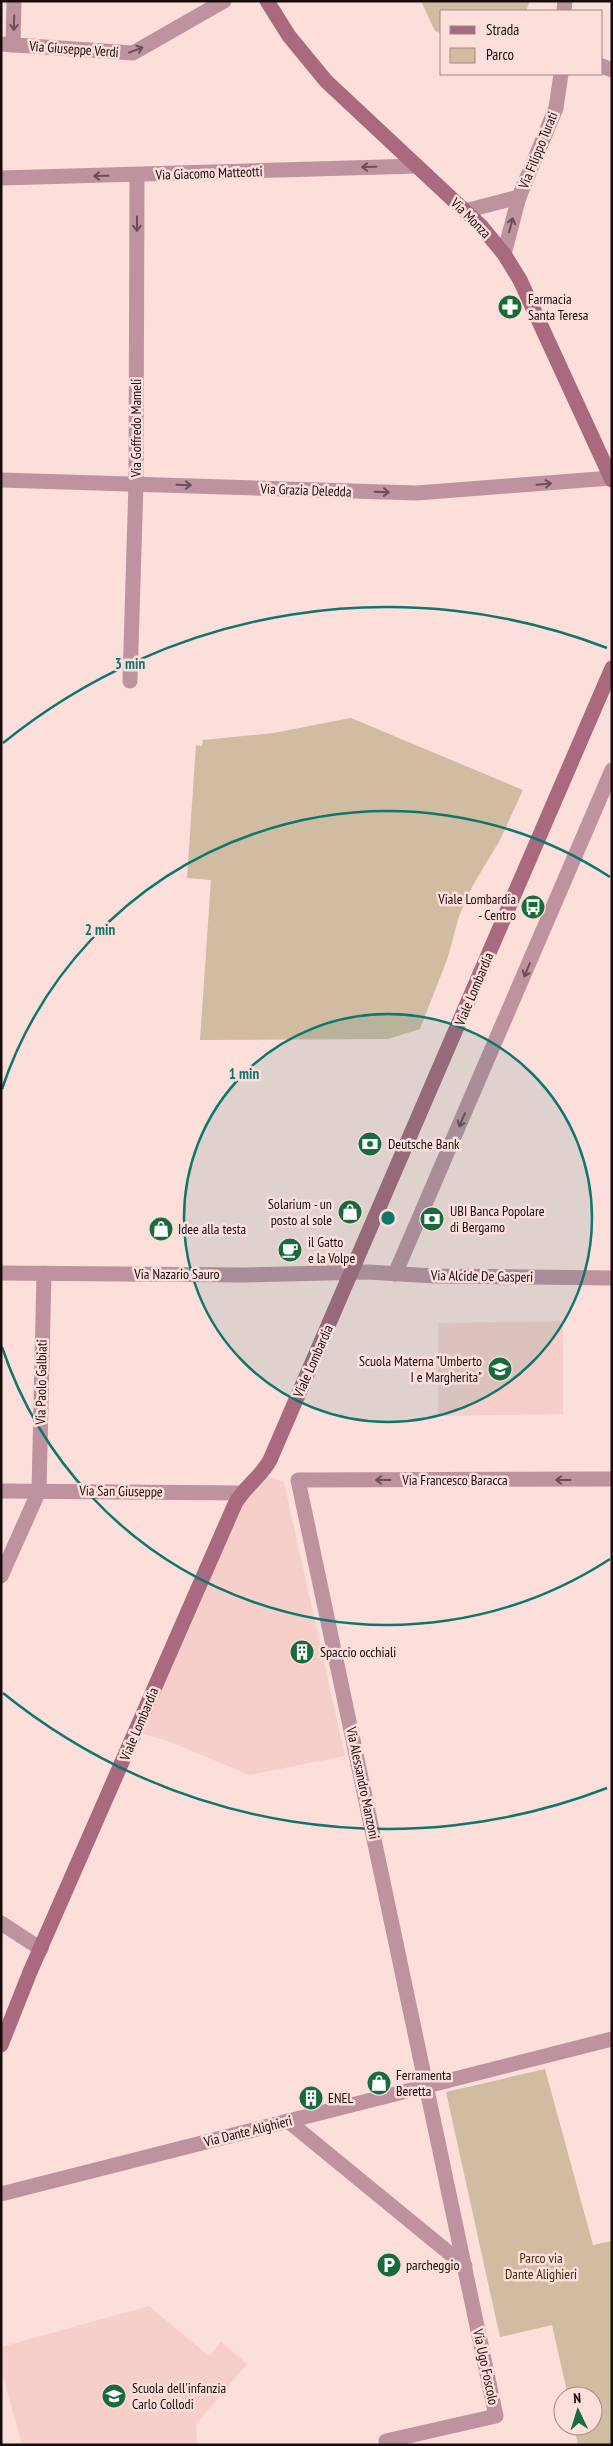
<svg xmlns="http://www.w3.org/2000/svg" width="613" height="2446" font-family="'PT Sans Narrow',sans-serif">
	<style>
		.built { fill: #f6cfcb }
		.green { fill: #d0bca1 }
		.lines { fill: none; stroke-linecap: round; stroke-linejoin: round }
		.street { stroke: #bf92a0; stroke-width: 15 }
		.secondary { stroke: #a9697e; stroke-width: 15 }
		.oneway { stroke: #6a4f56 }
		.ring { fill: none; stroke: #0f766e; stroke-width: 2.5 }
		.labels { text-anchor: middle; dominant-baseline: central; stroke-width: 5; stroke-linejoin: round; paint-order: stroke }
		.street-label { font-size: 14px; fill: #160c0b; stroke: #fcdedb }
		.poi-label { font-size: 14px; fill: #160c0b; stroke: #fcdedb; text-anchor: start }
		.park-label { font-size: 14px; fill: #432e0a; stroke: #fcdedb }
		.centre { fill: #0f766e; stroke: #fcdedb; stroke-width: 2.5 }
		.ring-label { font-size: 15px; text-anchor: middle; font-weight: bold; fill: #0f766e; stroke: #fcdedb; stroke-width: 5; stroke-linejoin: round; paint-order: stroke }
	</style>
	<rect width="100%" height="100%" fill="#fcdedb"/>
	<g class="built">
		<polygon points="563,1321 563,1414 438,1416 438,1323"/>
		<polygon points="267,1476 284,1482 345,1756 249,1775 168,1741 139,1733 240,1502"/>
		<polygon points="149,2306 209,2356 221,2342 247,2364 196,2424 197,2445 22,2445 1,2368 1,2347"/>
	</g>
	<g class="green">
		<polygon points="421,1 530,1 526,11 442,11 442,34 435,31"/>
		<polygon points="351,718 523,790 500,840 473,885 459,916 448,957 420,1029 388,1039 200,1040 211,880 187,878 196,745 202,746 203,740 273,733"/>
		<polygon points="545,2069 593,2245 612,2241 612,2445 578,2445 574,2426 593,2426 593,2396 568,2396 552,2325 500,2337 446,2092"/>
	</g>
	<g class="lines">
		<g class="street">
			<polyline points="564,11 565,1"/>
			<polyline points="1,44 133,53 224,1"/>
			<polyline points="13,45 14,1"/>
			<polyline points="602,66 612,70"/>
			<polyline points="1,178 417,166"/>
			<polyline points="465,211 519,197"/>
			<polyline points="504,254 519,197 556,108 561,74"/>
			<polyline points="1,480 417,493 611,478"/>
			<polyline points="130,681 136,483 137,176"/>
			<polyline points="1,1273 243,1275 368,1272 434,1276 612,1278"/>
			<polyline points="395,1274 612,770"/>
			<polyline points="1,1491 242,1493"/>
			<polyline points="1,1576 39,1491 44,1273"/>
			<polyline points="1,1923 41,1949"/>
			<polyline points="288,2121 465,2266"/>
			<polyline points="1,2194 612,2039"/>
			<polyline points="386,2441 496,2416 298,1480 612,1479"/>
		</g>
		<g class="secondary">
			<polyline points="267,1 289,36 326,81 481,226 504,254 520,280 612,480"/>
			<path d="M1 2045 30 1972 235 1504C244 1487 261 1477 270 1460L612 668"/>
		</g>
	</g>
	<defs><path id="oneway-shaft" d="M-6 0H5M1.5-3L5.5 0L1.5 3" fill="none" stroke-width="1.6" stroke-linecap="round" stroke-linejoin="round" transform="scale(1.25)"/></defs>
	<g class="oneway">
		<use href="#oneway-shaft" transform="translate(14 23) rotate(92)"/>
		<use href="#oneway-shaft" transform="translate(136 50) rotate(-21)"/>
		<use href="#oneway-shaft" transform="translate(369 167) rotate(179)"/>
		<use href="#oneway-shaft" transform="translate(101 176) rotate(179)"/>
		<use href="#oneway-shaft" transform="translate(137 224) rotate(90)"/>
		<use href="#oneway-shaft" transform="translate(511 225) rotate(-75)"/>
		<use href="#oneway-shaft" transform="translate(544 484) rotate(-5)"/>
		<use href="#oneway-shaft" transform="translate(184 485) rotate(2)"/>
		<use href="#oneway-shaft" transform="translate(382 492) rotate(2)"/>
		<use href="#oneway-shaft" transform="translate(527 970) rotate(113)"/>
		<use href="#oneway-shaft" transform="translate(462 1120) rotate(113)"/>
		<use href="#oneway-shaft" transform="translate(383 1480) rotate(180)"/>
		<use href="#oneway-shaft" transform="translate(563 1480) rotate(180)"/>
	</g>
	<circle cx="388" cy="1218" r="204" fill="#0f766e" fill-opacity=".12"/>
	<g class="ring">
		<circle cx="388" cy="1218" r="204"/>
		<path d="M610 1559A407 407 0 0 1 2 1347M2 1089A407 407 0 0 1 610 877"/>
		<path d="M607 1788A611 611 0 0 1 3 1693M3 743A611 611 0 0 1 607 648"/>
	</g>
	<defs>
		<symbol id="pharmacy-disc" viewBox="-11 -11 22 22"><circle r="9.5" fill="#186b3c" stroke="#fcdedb"/><path d="M-2-6h4v4h4v4h-4v4h-4v-4h-4v-4h4Z" fill="#fff"/></symbol>
		<symbol id="bus-disc" viewBox="-11 -11 22 22"><circle r="9.5" fill="#186b3c" stroke="#fcdedb"/><path d="M-5-6H5V4H4V6H2V4H-2V6H-4V4H-5ZM-3.5-4V0h7V-4ZM-3.5 1.2v1.5H-2V1.2ZM2 1.2v1.5H3.5V1.2Z" fill="#fff"/></symbol>
		<symbol id="bank-disc" viewBox="-11 -11 22 22"><circle r="9.5" fill="#186b3c" stroke="#fcdedb"/><path d="M-6-4H6V4H-6ZM0-2.3a2.3 2.3 0 1 0 0 4.6a2.3 2.3 0 1 0 0-4.6Z" fill="#fff"/></symbol>
		<symbol id="shop-disc" viewBox="-11 -11 22 22"><circle r="9.5" fill="#186b3c" stroke="#fcdedb"/><path d="M-5-2.5h2.3a2.7 3.5 0 0 1 5.4 0H5L5.5 6h-11ZM-1.5-2.5h3a1.5 2.3 0 0 0-3 0Z" fill="#fff"/></symbol>
		<symbol id="cafe-disc" viewBox="-11 -11 22 22"><circle r="9.5" fill="#186b3c" stroke="#fcdedb"/><path d="M-5.5-4.5H6V0H3Q3 3.5 0 3.5H-2.5Q-5.5 3.5-5.5 0ZM3-3.2v2h1.7v-2ZM-6 4.5H4V6H-6Z" fill="#fff"/></symbol>
		<symbol id="school-disc" viewBox="-11 -11 22 22"><circle r="9.5" fill="#186b3c" stroke="#fcdedb"/><path d="M0-5L7-2L0 1L-7-2ZM-4 1L0 2.5L4 1V4Q0 6-4 4Z" fill="#fff"/></symbol>
		<symbol id="building-disc" viewBox="-11 -11 22 22"><circle r="9.5" fill="#186b3c" stroke="#fcdedb"/><path d="M-4-6H4V6H1V3H-1V6H-4ZM-2.5-4.3h1.7v1.8h-1.7ZM.8-4.3h1.7v1.8H.8ZM-2.5-1h1.7V.8h-1.7ZM.8-1h1.7V.8H.8Z" fill="#fff"/></symbol>
		<symbol id="parking-disc" viewBox="-11 -11 22 22"><circle r="9.5" fill="#186b3c" stroke="#fcdedb"/><path d="M-3.5-5.5H1a3.5 3.5 0 0 1 0 7H-1V5.5H-3.5ZM-1-3.4V-.6H.8a1.4 1.4 0 0 0 0-2.8Z" fill="#fff"/></symbol>
	</defs>
	<g fill-rule="evenodd">
		<use href="#pharmacy-disc" x="496" y="293" width="28" height="28"/>
		<use href="#bus-disc" x="519" y="893" width="28" height="28"/>
		<use href="#bank-disc" x="356" y="1130" width="28" height="28"/>
		<use href="#shop-disc" x="336" y="1198" width="28" height="28"/>
		<use href="#bank-disc" x="418" y="1205" width="28" height="28"/>
		<use href="#shop-disc" x="147" y="1215" width="28" height="28"/>
		<use href="#cafe-disc" x="276" y="1236" width="28" height="28"/>
		<use href="#school-disc" x="486" y="1355" width="28" height="28"/>
		<use href="#building-disc" x="288" y="1638" width="28" height="28"/>
		<use href="#shop-disc" x="365" y="2069" width="28" height="28"/>
		<use href="#building-disc" x="297" y="2084" width="28" height="28"/>
		<use href="#parking-disc" x="375" y="2251" width="28" height="28"/>
		<use href="#school-disc" x="100" y="2382" width="28" height="28"/>
	</g>
	<g class="labels">
		<g class="street-label">
			<text transform="translate(74 49) rotate(4)">Via Giuseppe Verdi</text>
			<text transform="translate(538 150) rotate(-68)">Via Filippo Turati</text>
			<text transform="translate(209 173) rotate(-2)">Via Giacomo Matteotti</text>
			<text transform="translate(471 218) rotate(45)">Via Monza</text>
			<text transform="translate(136 428) rotate(-90)">Via Goffredo Mameli</text>
			<text transform="translate(306 490) rotate(2)">Via Grazia Deledda</text>
			<text transform="translate(474 989) rotate(-67)">Viale Lombardia</text>
			<text x="177" y="1274">Via Nazario Sauro</text>
			<text transform="translate(482 1276) rotate(1)">Via Alcide De Gasperi</text>
			<text transform="translate(313 1361) rotate(-66)">Viale Lombardia</text>
			<text transform="translate(41 1382) rotate(-89)">Via Paolo Galbiati</text>
			<text x="455" y="1480">Via Francesco Baracca</text>
			<text transform="translate(121 1491) rotate(1)">Via San Giuseppe</text>
			<text transform="translate(139 1724) rotate(-67)">Viale Lombardia</text>
			<text transform="translate(363 1783) rotate(78)">Via Alessandro Manzoni</text>
			<text transform="translate(248 2131) rotate(-14)">Via Dante Alighieri</text>
			<text transform="translate(486 2367) rotate(78)">Via Ugo Foscolo</text>
		</g>
		<g class="poi-label">
			<text x="528" y="299">Farmacia<tspan x="528" dy="16">Santa Teresa</tspan></text>
			<text x="516" y="899" text-anchor="end">Viale Lombardia<tspan x="516" dy="16">- Centro</tspan></text>
			<text x="388" y="1144">Deutsche Bank</text>
			<text x="332" y="1204" text-anchor="end">Solarium - un<tspan x="332" dy="16">posto al sole</tspan></text>
			<text x="450" y="1211">UBI Banca Popolare<tspan x="450" dy="16">di Bergamo</tspan></text>
			<text x="178" y="1229">Idee alla testa</text>
			<text x="308" y="1242">il Gatto<tspan x="308" dy="16">e la Volpe</tspan></text>
			<text x="482" y="1361" text-anchor="end">Scuola Materna "Umberto<tspan x="482" dy="16">I e Margherita"</tspan></text>
			<text x="320" y="1652">Spaccio occhiali</text>
			<text x="396" y="2075">Ferramenta<tspan x="396" dy="16">Beretta</tspan></text>
			<text x="328" y="2098">ENEL</text>
			<text x="406" y="2265">parcheggio</text>
			<text x="132" y="2388">Scuola dell'infanzia<tspan x="132" dy="16">Carlo Collodi</tspan></text>
		</g>
		<g class="park-label">
			<text x="541" y="2258">Parco via<tspan x="541" dy="16">Dante Alighieri</tspan></text>
		</g>
	</g>
	<circle cx="388" cy="1218" r="8" class="centre"/>
	<g class="ring-label">
		<text x="130" y="669">3 min</text>
		<text x="100" y="935">2 min</text>
		<text x="244" y="1079">1 min</text>
	</g>
	<rect width="613" height="2446" fill="none" stroke="#160c0b" stroke-width="5"/>
	<rect x="440" y="10" width="162" height="65" fill="#fcdedb" stroke="#a08a88"/>
	<rect x="450" y="26" width="25" height="8" fill="#a9697e" stroke="#a08a88"/>
	<text x="486" y="35" font-size="15" fill="#160c0b">Strada</text>
	<rect x="450" y="48" width="25" height="15" fill="#d0bca1" stroke="#a08a88"/>
	<text x="486" y="60" font-size="15" fill="#160c0b">Parco</text>
	<g transform="translate(578 2411) rotate(356)"><circle r="24" fill="#fcdedb" stroke="#a08a88"/>
	<path d="M0-4L9 19L0 12L-9 19Z" fill="#186b3c"/>
	<text y="-8" font-size="14" font-weight="bold" text-anchor="middle" fill="#160c0b">N</text>
	</g>
</svg>
